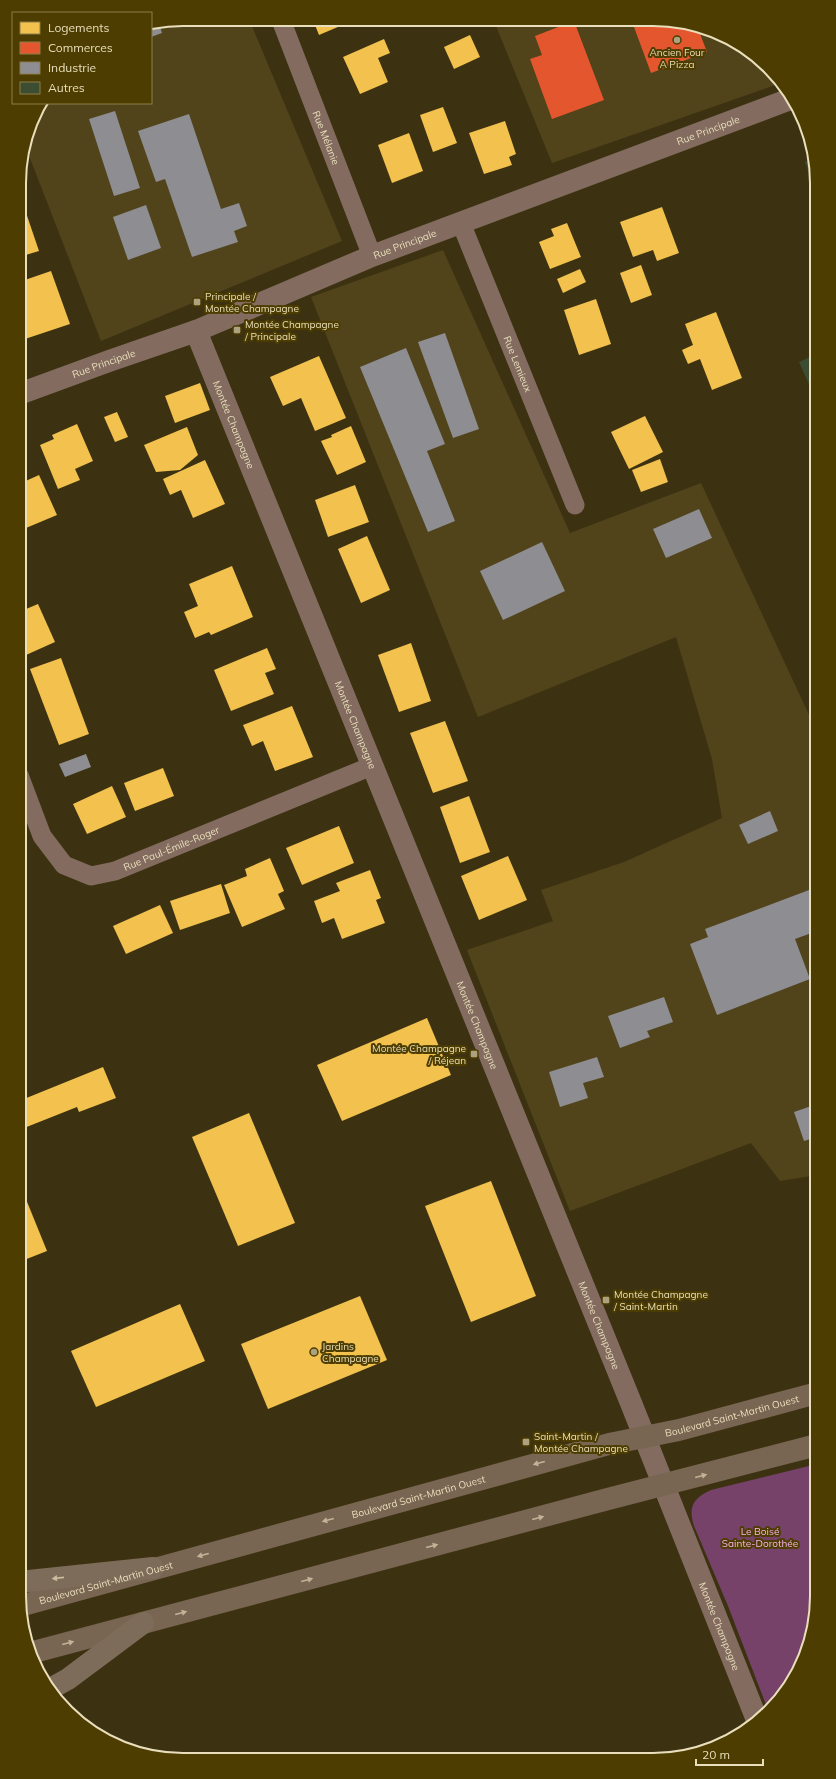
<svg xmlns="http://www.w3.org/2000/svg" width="836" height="1779" font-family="Mulish,sans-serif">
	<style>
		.built { fill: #51441b }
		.green { fill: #76426a }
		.homes { fill: #f2c14e }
		.shops { fill: #e4572e }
		.industry { fill: #8d8d92 }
		.building { fill: #3c4d32 }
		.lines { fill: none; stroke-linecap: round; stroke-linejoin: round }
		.minor { stroke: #836c5f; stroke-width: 19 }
		.tertiary { stroke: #836c5f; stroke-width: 22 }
		.secondary { stroke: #786552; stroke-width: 22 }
		.primary { stroke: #7d6c59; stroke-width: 22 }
		.oneway { fill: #c2b497 }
		.oneway2 { fill: #c9bc9e }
		.poi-dot { fill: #ada280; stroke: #4d3d00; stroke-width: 1.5 }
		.labels { text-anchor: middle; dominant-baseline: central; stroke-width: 4; stroke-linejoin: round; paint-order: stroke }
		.poi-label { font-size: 10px; fill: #eadfbc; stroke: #4d3d00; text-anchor: start }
		.street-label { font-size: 10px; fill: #eadfbc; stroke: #4d3d00 }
		.park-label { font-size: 10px; fill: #fdb2f2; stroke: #4d3d00 }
		.rim { fill: none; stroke: #eadfbc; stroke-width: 2 }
	</style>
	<rect width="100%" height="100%" fill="#3c3212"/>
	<g class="built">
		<polygon points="183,19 249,19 342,241 101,341 26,148 36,111 42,103 151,103 151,25"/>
		<polygon points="494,21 685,22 726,36 761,60 781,83 552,163"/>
		<polygon points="443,250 570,533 701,483 817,732 817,1175 780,1181 751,1143 570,1211 467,950 553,921 541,890 624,862 722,818 712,759 676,637 478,717 311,297"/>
	</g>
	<path class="green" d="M817 1464V1607L805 1659 783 1696 768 1710 728 1606 694 1526C688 1507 693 1498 711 1490Z"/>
	<g class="homes">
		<polygon points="313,20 351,20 352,21 319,35"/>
		<polygon points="470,35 480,57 454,69 444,47"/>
		<polygon points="384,39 390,53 378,58 388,82 360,94 343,57"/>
		<polygon points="443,107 457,143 433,152 420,115"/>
		<polygon points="505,121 516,154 509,157 512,165 484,174 469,133"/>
		<polygon points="409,133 423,171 392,183 378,145"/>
		<polygon points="21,198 39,251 19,257 19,199"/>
		<polygon points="662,207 679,253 657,261 653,250 633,257 620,222"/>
		<polygon points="567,223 581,257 550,269 539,242 554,236 551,229"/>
		<polygon points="641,265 652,295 631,303 620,273"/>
		<polygon points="580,269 586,282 563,293 557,279"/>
		<polygon points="51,271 70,324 19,341 19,282"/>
		<polygon points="596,299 611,344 579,355 564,310"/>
		<polygon points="716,312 742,378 712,390 700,359 688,364 682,350 693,345 685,324"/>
		<polygon points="319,356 346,418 315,431 301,398 283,406 270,377"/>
		<polygon points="200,383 210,410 175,423 165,396"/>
		<polygon points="117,412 128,437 115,442 104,417"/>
		<polygon points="645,416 663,452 629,469 611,432"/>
		<polygon points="77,424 93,461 75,469 80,480 58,489 40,445 54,439 52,435"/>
		<polygon points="351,426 366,462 337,475 321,441 332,437 331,435"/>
		<polygon points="187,427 198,455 180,470 156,472 144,445"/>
		<polygon points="660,459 668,482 641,492 632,470"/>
		<polygon points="205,460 225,504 193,518 181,490 170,495 163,479"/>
		<polygon points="39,475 57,515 26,528 19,513 19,484"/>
		<polygon points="355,485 369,522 328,537 315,500"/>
		<polygon points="367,536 390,590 361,603 338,549"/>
		<polygon points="232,566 253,617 211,635 209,632 195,638 184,612 198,606 189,584"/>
		<polygon points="38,604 55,642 26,655 19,639 19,612"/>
		<polygon points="411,643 431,701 399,712 378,655"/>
		<polygon points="267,648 276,669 265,673 274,694 231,711 214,670"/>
		<polygon points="61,658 89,734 59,745 30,669"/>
		<polygon points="292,706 313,757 275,771 263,741 252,746 243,725"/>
		<polygon points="445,721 468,781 433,793 410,733"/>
		<polygon points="163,768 174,796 135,811 124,783"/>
		<polygon points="112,786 126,817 87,834 73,804"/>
		<polygon points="469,796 490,852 460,863 440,807"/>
		<polygon points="339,826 354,863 302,885 286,848"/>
		<polygon points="508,856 527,900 479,920 461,876"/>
		<polygon points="270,858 284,891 278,894 285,909 242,927 224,885 247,876 245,869"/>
		<polygon points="370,870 381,898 376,900 385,923 342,939 334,918 322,923 314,901 340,891 336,883"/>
		<polygon points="221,884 230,913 180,930 170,901"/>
		<polygon points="160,905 173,933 126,954 113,926"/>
		<polygon points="427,1018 451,1075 342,1121 317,1065"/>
		<polygon points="103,1067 116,1098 79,1112 77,1107 19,1130 19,1101"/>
		<polygon points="249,1113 295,1223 238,1246 192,1137"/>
		<polygon points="491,1181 536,1296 471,1322 425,1206"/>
		<polygon points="19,1182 47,1251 19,1262"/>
		<polygon points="360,1296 387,1360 268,1409 241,1344"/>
		<polygon points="180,1304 205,1361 96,1407 71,1351"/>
	</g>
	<g class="shops">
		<polygon points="574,21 604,100 552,119 530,59 542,55 535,36"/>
		<polygon points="649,22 685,22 697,26 707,52 651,73 634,27"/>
	</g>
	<g class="industry">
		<polygon points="159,24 162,33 151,37 151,25"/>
		<polygon points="115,111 140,188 114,196 89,119"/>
		<polygon points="189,114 221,209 239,203 247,226 234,231 238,242 192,257 165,179 156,182 138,131"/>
		<polygon points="146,205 161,248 128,260 113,217"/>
		<polygon points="445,333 479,429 453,438 418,342"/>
		<polygon points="406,348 445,444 427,451 455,521 428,532 360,367"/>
		<polygon points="699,509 712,538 666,558 653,529"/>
		<polygon points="542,542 565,591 503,620 480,571"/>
		<polygon points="86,754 91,767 65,777 59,764"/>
		<polygon points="770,811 778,831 748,844 739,825"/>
		<polygon points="817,887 817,931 795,939 810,979 717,1015 690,944 708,937 705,929"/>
		<polygon points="664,997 673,1022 647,1031 650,1037 620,1048 608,1016"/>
		<polygon points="597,1057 604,1077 583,1083 588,1098 560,1107 549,1072"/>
		<polygon points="817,1104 817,1137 804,1141 794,1112"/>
	</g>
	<g class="building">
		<polygon points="814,159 817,183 817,196 805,162"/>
		<polygon points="817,354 817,402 799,362"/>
	</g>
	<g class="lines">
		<g class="minor">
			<path id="s1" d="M281 20 372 256"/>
			<path id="s2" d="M461 223 575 505"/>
			<path id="s3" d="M19 775 42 836 64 865 91 876 115 871 372 766"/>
		</g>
		<g class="tertiary">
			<path id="s4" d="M196 331 631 1403 757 1720"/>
			<path id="s5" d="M19 394 109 361 196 331 372 256 793 98"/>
		</g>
		<g class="secondary">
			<path id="s6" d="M20 1606 609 1444 679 1430 817 1393"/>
			<polyline points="30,1653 608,1499 817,1445"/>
		</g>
		<g class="primary">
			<polyline points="19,1582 153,1568"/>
			<polyline points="50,1689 68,1679 143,1623"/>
		</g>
	</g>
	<defs><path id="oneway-solid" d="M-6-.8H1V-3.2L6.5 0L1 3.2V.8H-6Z"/></defs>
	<g class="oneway">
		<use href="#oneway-solid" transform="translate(539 1463) rotate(165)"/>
		<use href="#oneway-solid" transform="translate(701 1476) rotate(-15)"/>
		<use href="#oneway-solid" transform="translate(538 1518) rotate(-15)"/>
		<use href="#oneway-solid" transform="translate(328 1520) rotate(165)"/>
		<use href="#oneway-solid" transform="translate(432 1546) rotate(-15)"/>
		<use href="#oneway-solid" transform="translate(203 1555) rotate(165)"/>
		<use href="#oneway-solid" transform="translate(307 1580) rotate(-15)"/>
		<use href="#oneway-solid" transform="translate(181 1613) rotate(-15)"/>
		<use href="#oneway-solid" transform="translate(68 1643) rotate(-15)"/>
	</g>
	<use class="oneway2" href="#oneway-solid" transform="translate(58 1578) rotate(174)"/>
	<g class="poi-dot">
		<circle cx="677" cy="40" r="4"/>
		<rect x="193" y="298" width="8" height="8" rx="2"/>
		<rect x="233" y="326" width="8" height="8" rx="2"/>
		<rect x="470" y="1050" width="8" height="8" rx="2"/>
		<rect x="602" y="1296" width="8" height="8" rx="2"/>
		<circle cx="314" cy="1352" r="4"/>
		<rect x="522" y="1438" width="8" height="8" rx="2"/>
	</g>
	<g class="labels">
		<g class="poi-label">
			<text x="677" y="52" text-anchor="middle">Ancien Four<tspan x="677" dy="12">A Pizza</tspan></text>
			<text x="205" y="296">Principale /<tspan x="205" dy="12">Montée Champagne</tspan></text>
			<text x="245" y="324">Montée Champagne<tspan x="245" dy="12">/ Principale</tspan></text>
			<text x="466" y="1048" text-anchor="end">Montée Champagne<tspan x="466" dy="12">/ Réjean</tspan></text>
			<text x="614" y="1294">Montée Champagne<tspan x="614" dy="12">/ Saint-Martin</tspan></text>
			<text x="322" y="1346">Jardins<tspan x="322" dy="12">Champagne</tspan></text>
			<text x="534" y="1436">Saint-Martin /<tspan x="534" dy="12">Montée Champagne</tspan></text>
		</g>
		<g class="street-label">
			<text stroke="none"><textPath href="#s5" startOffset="738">Rue Principale</textPath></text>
			<text stroke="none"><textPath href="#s1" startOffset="126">Rue Mélanie</textPath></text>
			<text stroke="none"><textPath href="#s5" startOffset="414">Rue Principale</textPath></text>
			<text stroke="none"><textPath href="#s5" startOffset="90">Rue Principale</textPath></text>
			<text stroke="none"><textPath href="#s2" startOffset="152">Rue Lemieux</textPath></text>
			<text stroke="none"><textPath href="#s4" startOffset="101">Montée Champagne</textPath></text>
			<text stroke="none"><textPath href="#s4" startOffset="425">Montée Champagne</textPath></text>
			<text stroke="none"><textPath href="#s3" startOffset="216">Rue Paul-Émile-Roger</textPath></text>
			<text stroke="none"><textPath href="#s4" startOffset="749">Montée Champagne</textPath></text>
			<text stroke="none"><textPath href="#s4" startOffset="1073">Montée Champagne</textPath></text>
			<text stroke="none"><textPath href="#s6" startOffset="737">Boulevard Saint-Martin Ouest</textPath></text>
			<text stroke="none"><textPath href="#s6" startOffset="413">Boulevard Saint-Martin Ouest</textPath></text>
			<text stroke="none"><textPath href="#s6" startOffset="89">Boulevard Saint-Martin Ouest</textPath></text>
			<text stroke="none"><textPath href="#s4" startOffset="1397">Montée Champagne</textPath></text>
		</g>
		<g class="park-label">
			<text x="760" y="1531">Le Boisé<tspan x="760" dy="12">Sainte-Dorothée</tspan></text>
		</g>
	</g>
	<path d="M0 0H836V1779H0ZM183 26H653A157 157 0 0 1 810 183V1596A157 157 0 0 1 653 1753H183A157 157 0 0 1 26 1596V183A157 157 0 0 1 183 26Z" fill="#4d3d00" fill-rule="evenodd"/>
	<path class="rim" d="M183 26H653A157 157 0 0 1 810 183V1596A157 157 0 0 1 653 1753H183A157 157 0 0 1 26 1596V183A157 157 0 0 1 183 26Z"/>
	<rect x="12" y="12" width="140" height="92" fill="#4d3d00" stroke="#8c7e4b"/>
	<rect x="20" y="22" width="20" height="12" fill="#f2c14e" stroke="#8c7e4b"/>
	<text x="48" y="32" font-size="12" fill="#eadfbc">Logements</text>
	<rect x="20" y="42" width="20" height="12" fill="#e4572e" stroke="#8c7e4b"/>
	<text x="48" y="52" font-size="12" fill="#eadfbc">Commerces</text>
	<rect x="20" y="62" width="20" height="12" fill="#8d8d92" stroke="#8c7e4b"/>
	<text x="48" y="72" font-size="12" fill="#eadfbc">Industrie</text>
	<rect x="20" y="82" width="20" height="12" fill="#3c4d32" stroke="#8c7e4b"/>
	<text x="48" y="92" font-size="12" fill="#eadfbc">Autres</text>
	<path d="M696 1759v6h67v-6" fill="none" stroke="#eadfbc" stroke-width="2"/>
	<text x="702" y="1759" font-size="12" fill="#eadfbc" stroke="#4d3d00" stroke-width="3" paint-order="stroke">20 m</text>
</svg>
